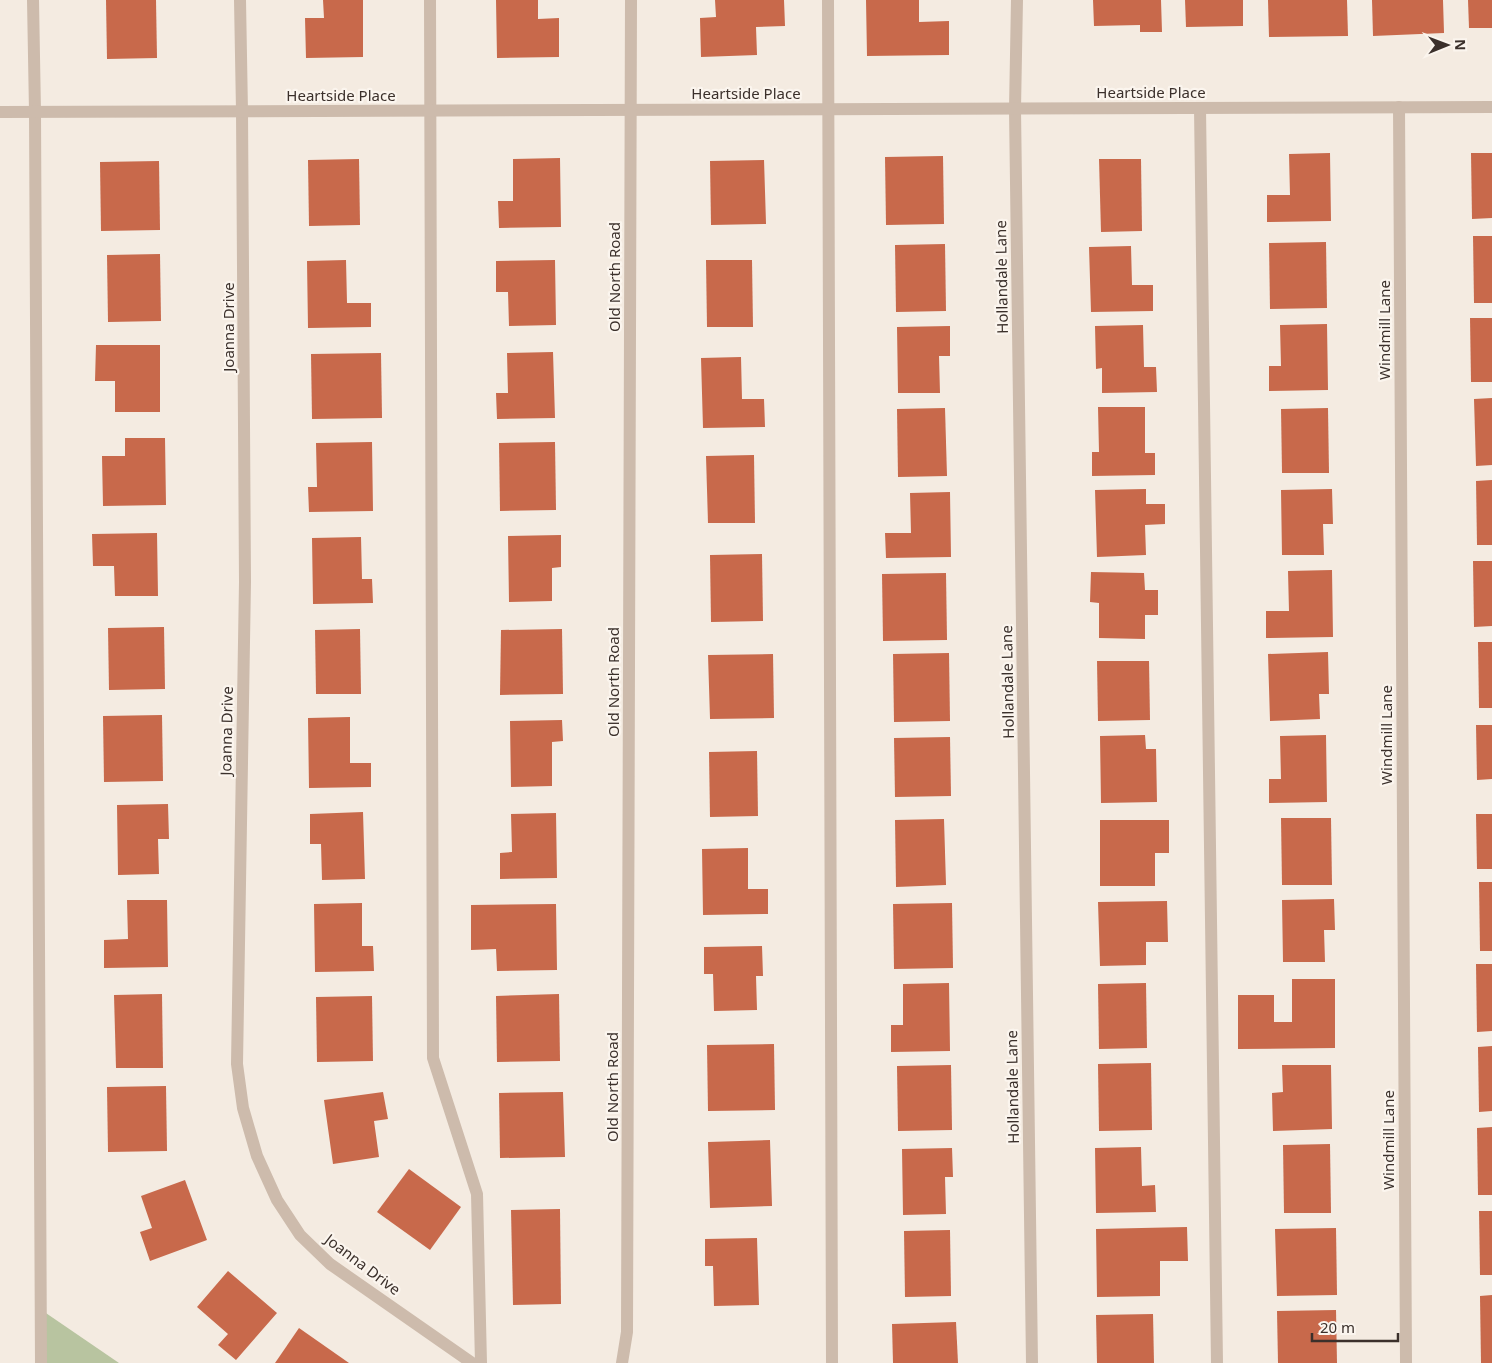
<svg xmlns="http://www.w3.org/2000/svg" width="1492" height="1363" font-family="'Noto Sans',sans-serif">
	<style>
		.green { fill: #b8c4a0 }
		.building { fill: #c8694b }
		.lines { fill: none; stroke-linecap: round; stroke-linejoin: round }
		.minor { stroke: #cdbbac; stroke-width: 12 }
		.labels { text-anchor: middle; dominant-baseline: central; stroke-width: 4.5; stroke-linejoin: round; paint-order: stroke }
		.street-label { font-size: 15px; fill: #3b302b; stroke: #fbf5ee }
	</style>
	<rect width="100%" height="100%" fill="#f4ebe1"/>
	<polygon class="green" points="40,1309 119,1363 41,1363"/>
	<g class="building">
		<polygon points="106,0 156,0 157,58 107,59"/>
		<polygon points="323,0 363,0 363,57 306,58 305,18 324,18"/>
		<polygon points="496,0 538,0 538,19 559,18 559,57 497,58"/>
		<polygon points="715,0 784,0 785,26 756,27 757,55 701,57 700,18 716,17"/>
		<polygon points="866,0 919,0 919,22 949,21 949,55 867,56"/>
		<polygon points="1093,0 1161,0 1162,32 1140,32 1140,25 1094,26"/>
		<polygon points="1185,0 1243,0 1243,26 1186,27"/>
		<polygon points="1268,0 1347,0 1348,36 1269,37"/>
		<polygon points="1372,0 1443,0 1444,33 1373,36"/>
		<polygon points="1468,0 1492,0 1492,28 1469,28"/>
		<polygon points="1330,153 1331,221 1267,222 1267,195 1290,195 1289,154"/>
		<polygon points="1471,153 1492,153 1492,218 1472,219"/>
		<polygon points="943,156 944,224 886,225 885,157"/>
		<polygon points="560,158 561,227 499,228 498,201 513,201 513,159"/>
		<polygon points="359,159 360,225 309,226 308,160"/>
		<polygon points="1099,159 1141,159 1142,231 1101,232"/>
		<polygon points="764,160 766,224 711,225 710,161"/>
		<polygon points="159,161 160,230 101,231 100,162"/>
		<polygon points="1473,236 1492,236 1492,303 1474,303"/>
		<polygon points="1326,242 1327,308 1270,309 1269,243"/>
		<polygon points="945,244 946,311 896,312 895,245"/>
		<polygon points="1131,246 1132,285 1153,285 1153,311 1091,312 1089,247"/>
		<polygon points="160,254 161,321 108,322 107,255"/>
		<polygon points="346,260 347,303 371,303 371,327 308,328 307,261"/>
		<polygon points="555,260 556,325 509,326 508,292 496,292 496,261"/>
		<polygon points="706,260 752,260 753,327 707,327"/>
		<polygon points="1470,318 1492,318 1492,382 1471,382"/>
		<polygon points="1327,324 1328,390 1269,391 1269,366 1281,366 1280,325"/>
		<polygon points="1143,325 1144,367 1156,367 1157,392 1102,393 1102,368 1096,369 1095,326"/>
		<polygon points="950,326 950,356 939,356 940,393 898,393 897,327"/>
		<polygon points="96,345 160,345 160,412 115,412 115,381 95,381"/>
		<polygon points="553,352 555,418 497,419 496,393 508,393 507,353"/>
		<polygon points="381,353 382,418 312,419 311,354"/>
		<polygon points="741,357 742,399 764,399 765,427 703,428 701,358"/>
		<polygon points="1492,398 1492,465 1476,466 1474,399"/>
		<polygon points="1098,407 1145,407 1145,453 1155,453 1155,475 1092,476 1092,452 1099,452"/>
		<polygon points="945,408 947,476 898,477 897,409"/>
		<polygon points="1328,408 1329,473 1282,473 1281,409"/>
		<polygon points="125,438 165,438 166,505 103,506 102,456 125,456"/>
		<polygon points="372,442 373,511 309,512 308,487 317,487 316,443"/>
		<polygon points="555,442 556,510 500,511 499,443"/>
		<polygon points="754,455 755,523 708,523 706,456"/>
		<polygon points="1492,480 1492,545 1477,545 1476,481"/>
		<polygon points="1146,489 1146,504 1165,504 1165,524 1145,525 1146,555 1097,557 1095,490"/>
		<polygon points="1332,489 1333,524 1323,524 1324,555 1282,555 1281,490"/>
		<polygon points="950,492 951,557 886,558 885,533 911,533 910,493"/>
		<polygon points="157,533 158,596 115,596 114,566 93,566 92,534"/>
		<polygon points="561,535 561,567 552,568 552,601 509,602 508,536"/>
		<polygon points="361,537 362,579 372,579 373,603 313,604 312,538"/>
		<polygon points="762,554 763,621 711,622 710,555"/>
		<polygon points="1473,561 1492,561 1492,626 1474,627"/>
		<polygon points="1332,570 1333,637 1266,638 1266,611 1289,611 1288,571"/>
		<polygon points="1091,572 1144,573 1145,590 1158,590 1158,615 1145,615 1145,639 1099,638 1099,603 1090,602"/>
		<polygon points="946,573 947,640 883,641 882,574"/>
		<polygon points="164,627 165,689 109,690 108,628"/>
		<polygon points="360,629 361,694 316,694 315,630"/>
		<polygon points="562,629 563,694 500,695 501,630"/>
		<polygon points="1478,642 1492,642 1492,708 1479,708"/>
		<polygon points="1328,652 1329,694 1319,694 1320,719 1270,721 1268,654"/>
		<polygon points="949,653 950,721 894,722 893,654"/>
		<polygon points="773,654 774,718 710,719 708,655"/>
		<polygon points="1097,661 1149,661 1150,720 1098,721"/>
		<polygon points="162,715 163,781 104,782 103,716"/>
		<polygon points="350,717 350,763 371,763 371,787 309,788 308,718"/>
		<polygon points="562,720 563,741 552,742 552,786 511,787 510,721"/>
		<polygon points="1476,725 1492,725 1492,779 1477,780"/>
		<polygon points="1145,735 1146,749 1156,749 1157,802 1101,803 1100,736"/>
		<polygon points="1326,735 1327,802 1269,803 1269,779 1281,779 1280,736"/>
		<polygon points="950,737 951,796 895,797 894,738"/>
		<polygon points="757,751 758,816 710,817 709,752"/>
		<polygon points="168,804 169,839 158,839 159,874 118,875 117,805"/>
		<polygon points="363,812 365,879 322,880 321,844 310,844 310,814"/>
		<polygon points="556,813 557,878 500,879 500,853 512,852 511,814"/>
		<polygon points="1476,814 1492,814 1492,869 1477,869"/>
		<polygon points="1281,818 1331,818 1332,885 1282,885"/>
		<polygon points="944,819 946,885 896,887 895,820"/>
		<polygon points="1100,820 1169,820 1169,853 1155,853 1155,886 1100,886"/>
		<polygon points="748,848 748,889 768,889 768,914 703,915 702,849"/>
		<polygon points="1479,882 1492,882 1492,951 1480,951"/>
		<polygon points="1334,899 1335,930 1324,930 1325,962 1283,962 1282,900"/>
		<polygon points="127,900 167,900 168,967 104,968 104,940 128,939"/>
		<polygon points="1167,901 1168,942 1146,942 1146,965 1100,966 1098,902"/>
		<polygon points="362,903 362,946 373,946 374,971 315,972 314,904"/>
		<polygon points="952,903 953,968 894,969 893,904"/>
		<polygon points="556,904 557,970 497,971 496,949 471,950 471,905"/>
		<polygon points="762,946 763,976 756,976 757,1010 714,1011 713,974 704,974 704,947"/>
		<polygon points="1476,964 1492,964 1492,1031 1477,1032"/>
		<polygon points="1292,979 1335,979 1335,1048 1238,1049 1238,995 1274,995 1274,1022 1292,1022"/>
		<polygon points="949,983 950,1051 891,1052 891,1025 903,1025 903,984"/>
		<polygon points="1146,983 1147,1048 1099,1049 1098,984"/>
		<polygon points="162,994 163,1068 116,1068 114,995"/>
		<polygon points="559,994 560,1061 497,1062 496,996"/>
		<polygon points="372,996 373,1061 317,1062 316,997"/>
		<polygon points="774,1044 775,1110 708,1111 707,1045"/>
		<polygon points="1492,1046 1492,1111 1479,1112 1478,1047"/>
		<polygon points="1151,1063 1152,1130 1099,1131 1098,1064"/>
		<polygon points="951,1065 952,1130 898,1131 897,1066"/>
		<polygon points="1282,1065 1331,1065 1332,1129 1273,1131 1272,1093 1283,1092"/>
		<polygon points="166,1086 167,1151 108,1152 107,1087"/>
		<polygon points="383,1092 388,1119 374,1121 379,1157 333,1164 324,1100"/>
		<polygon points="563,1092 565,1157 500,1158 499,1093"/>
		<polygon points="1492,1127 1492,1195 1478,1195 1477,1128"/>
		<polygon points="770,1140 772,1206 710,1208 708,1142"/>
		<polygon points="1330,1144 1331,1213 1284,1213 1283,1145"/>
		<polygon points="1141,1147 1142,1186 1155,1185 1156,1212 1096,1213 1095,1148"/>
		<polygon points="952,1148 953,1177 945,1177 946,1214 903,1215 902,1149"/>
		<polygon points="409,1169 461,1207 430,1250 377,1212"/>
		<polygon points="185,1180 207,1240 150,1261 140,1232 152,1228 141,1196"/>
		<polygon points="560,1209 561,1304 513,1305 511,1210"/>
		<polygon points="1479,1211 1492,1211 1492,1275 1480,1275"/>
		<polygon points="1187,1227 1188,1261 1160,1261 1160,1296 1097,1297 1096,1229"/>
		<polygon points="1336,1228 1337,1295 1277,1296 1275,1229"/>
		<polygon points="950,1230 951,1296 905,1297 904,1231"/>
		<polygon points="757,1238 759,1305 714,1306 713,1266 705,1266 705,1239"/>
		<polygon points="228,1271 277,1313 236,1360 218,1345 228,1334 197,1307"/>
		<polygon points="1492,1295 1492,1363 1481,1363 1480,1296"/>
		<polygon points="1336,1310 1337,1363 1278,1363 1277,1311"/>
		<polygon points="1153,1314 1154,1363 1097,1363 1096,1315"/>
		<polygon points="956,1322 958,1363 893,1363 892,1324"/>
		<polygon points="299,1328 349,1363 275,1363"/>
	</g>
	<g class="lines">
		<g class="minor">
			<polyline points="33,0 35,112 41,1363"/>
			<polyline points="240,0 242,111 245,582 237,1064 243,1108 257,1156 277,1200 300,1235 330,1264 472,1363"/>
			<polyline points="430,0 433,1058 477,1194 481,1363"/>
			<polyline points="828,0 832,1363"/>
			<polyline points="1017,0 1015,109 1032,1363"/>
			<polyline points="1399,107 1406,1363"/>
			<polyline points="1200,108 1217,1363"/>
			<polyline points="0,112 1492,107"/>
			<polyline points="622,1363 627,1332 631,0"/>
		</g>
	</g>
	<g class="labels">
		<g class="street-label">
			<text x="1151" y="92">Heartside Place</text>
			<text x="746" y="93">Heartside Place</text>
			<text x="341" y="95">Heartside Place</text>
			<text transform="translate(614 277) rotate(-90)">Old North Road</text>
			<text transform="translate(1001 277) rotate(-91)">Hollandale Lane</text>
			<text transform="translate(228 327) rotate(-90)">Joanna Drive</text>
			<text transform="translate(1384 330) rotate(-90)">Windmill Lane</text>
			<text transform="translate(613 682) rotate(-90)">Old North Road</text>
			<text transform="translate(1007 682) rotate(-91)">Hollandale Lane</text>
			<text transform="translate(226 731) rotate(-89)">Joanna Drive</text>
			<text transform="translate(1386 735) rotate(-90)">Windmill Lane</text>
			<text transform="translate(612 1087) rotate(-90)">Old North Road</text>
			<text transform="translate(1012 1087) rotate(-91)">Hollandale Lane</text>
			<text transform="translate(1388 1140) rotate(-90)">Windmill Lane</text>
			<text transform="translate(363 1264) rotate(37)">Joanna Drive</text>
		</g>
	</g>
	<g transform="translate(1447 45) rotate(89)" stroke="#fbf5ee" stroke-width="4" paint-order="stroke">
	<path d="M0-4L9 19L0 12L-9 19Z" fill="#3b302b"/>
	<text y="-8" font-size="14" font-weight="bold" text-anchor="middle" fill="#3b302b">N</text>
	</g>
	<path d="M1312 1333v8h86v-8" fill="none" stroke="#3b302b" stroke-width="2.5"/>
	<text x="1320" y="1333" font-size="15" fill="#3b302b" stroke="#fbf5ee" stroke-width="4" paint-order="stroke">20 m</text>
</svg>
